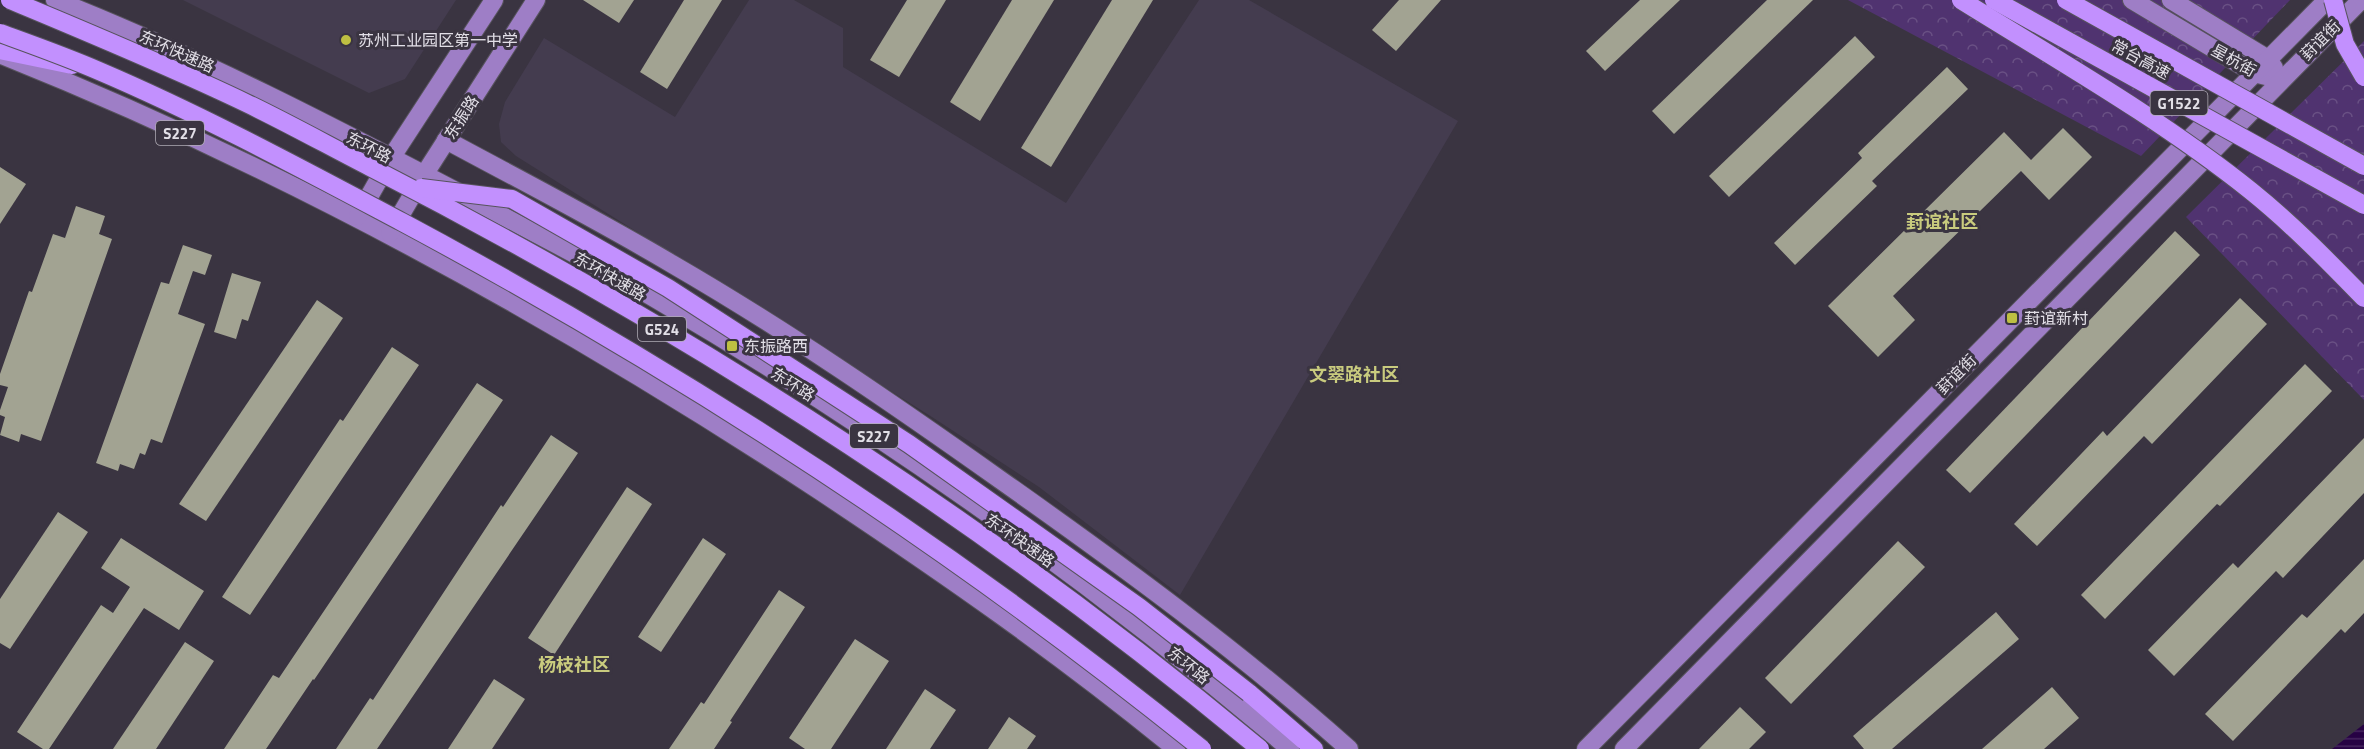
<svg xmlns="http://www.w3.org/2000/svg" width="2364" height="749" font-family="'Titillium Web','Noto Sans SC',sans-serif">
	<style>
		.built { fill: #443c4f }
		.park { fill: url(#park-crowns) }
		.water { fill: url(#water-rules) }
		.building { fill: #a2a392 }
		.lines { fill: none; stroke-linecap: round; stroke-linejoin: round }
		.major-casing { stroke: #57535d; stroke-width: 20 }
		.highway-casing { stroke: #57535d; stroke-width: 20 }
		.major { stroke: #9e7ec6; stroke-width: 18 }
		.highway { stroke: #c290fe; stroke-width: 18 }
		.highway-bridge-casing { stroke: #57535d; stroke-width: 20; stroke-linecap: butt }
		.highway-bridge { stroke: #c290fe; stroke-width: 18 }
		.poi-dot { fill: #bebf42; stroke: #3a3441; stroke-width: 2 }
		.labels { text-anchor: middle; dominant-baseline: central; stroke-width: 6; stroke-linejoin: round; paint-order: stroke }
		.shield { fill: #3a3441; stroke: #b0acb5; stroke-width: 1.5 }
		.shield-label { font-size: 15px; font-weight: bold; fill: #e2dfe7 }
		.poi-label { font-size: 16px; fill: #e2dfe7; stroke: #3a3441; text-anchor: start }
		.street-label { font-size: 16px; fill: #e2dfe7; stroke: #3a3441 }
		.neighbourhood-label { font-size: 18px; font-weight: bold; fill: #c9cb7e; stroke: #3a3441 }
	</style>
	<defs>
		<pattern id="park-crowns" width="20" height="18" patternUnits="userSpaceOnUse" patternTransform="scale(1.5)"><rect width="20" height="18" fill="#503370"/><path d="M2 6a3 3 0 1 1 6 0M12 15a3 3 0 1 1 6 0" fill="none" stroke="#695084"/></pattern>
		<pattern id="water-rules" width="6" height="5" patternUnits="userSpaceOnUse" patternTransform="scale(1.5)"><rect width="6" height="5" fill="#270244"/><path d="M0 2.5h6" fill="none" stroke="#46265f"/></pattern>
	</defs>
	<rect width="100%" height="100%" fill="#3a3441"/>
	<g class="built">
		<polygon points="183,0 456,0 405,79 369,93"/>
		<polygon points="749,0 794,0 843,28 843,67 1066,203 1199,0 1249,0 1458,121 1180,595 1039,487 932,417 516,156 501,142 499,124 505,102 544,38 675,117"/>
	</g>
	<g class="park">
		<polygon points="1848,0 2290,0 2141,156"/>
		<polygon points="2364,41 2364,400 2186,217"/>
	</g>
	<polygon class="water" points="2364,724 2364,749 2332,749"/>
	<g class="building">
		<polygon points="583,0 634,0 619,23"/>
		<polygon points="684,0 722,0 667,89 640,72"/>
		<polygon points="907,0 946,0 899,77 870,60"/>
		<polygon points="1012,0 1054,0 980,121 950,102"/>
		<polygon points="1112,0 1153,0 1051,167 1021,148"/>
		<polygon points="1399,0 1441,0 1396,51 1372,30"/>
		<polygon points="1640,0 1680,0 1605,71 1586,51"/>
		<polygon points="1767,0 1813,0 1674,134 1652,111"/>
		<polygon points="1855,36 1875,57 1729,197 1709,176"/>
		<polygon points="1947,67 1968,89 1872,181 1877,186 1795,265 1774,243 1862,158 1858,153"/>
		<polygon points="2063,128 2092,157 2049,200 2021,171 1893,296 1915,320 1878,357 1828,306 2004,132 2031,160"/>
		<polygon points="0,167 26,184 0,224"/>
		<polygon points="76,206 105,216 99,234 112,239 41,441 21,434 19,442 0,435 5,417 0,415 0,410 8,387 0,385 0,374 29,291 32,292 53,234 65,238"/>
		<polygon points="2175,231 2200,255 1970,493 1946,470"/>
		<polygon points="183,245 212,255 205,275 193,271 178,314 205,324 162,443 151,439 145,455 140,453 134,469 120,464 118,471 96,463 161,282 169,284"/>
		<polygon points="232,273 261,282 248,321 242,319 236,339 214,332"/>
		<polygon points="2240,298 2267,324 2152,444 2144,436 2037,546 2014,524 2103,431 2107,436"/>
		<polygon points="317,300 343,318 206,521 179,504"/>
		<polygon points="392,347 419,365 250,615 222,597 340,419 343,421"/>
		<polygon points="2305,364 2332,391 2220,506 2217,504 2105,619 2081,595"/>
		<polygon points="477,383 503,400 314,680 313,679 266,749 224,749 273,675 279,678"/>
		<polygon points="551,435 578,453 377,749 336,749 370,698 373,700 501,505 503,507"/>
		<polygon points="2364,438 2364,493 2283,578 2276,571 2174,676 2148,650 2233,563 2238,568"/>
		<polygon points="627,487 652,504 554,655 528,638"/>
		<polygon points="58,512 88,532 10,649 0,643 0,599"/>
		<polygon points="121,538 204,591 179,630 144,608 49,749 43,749 17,732 101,605 113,613 130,587 101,568"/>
		<polygon points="703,538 726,554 661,652 638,637"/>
		<polygon points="1898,541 1925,567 1791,704 1765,678"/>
		<polygon points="2364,559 2364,613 2345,633 2341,629 2233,741 2205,714 2302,614 2307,618"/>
		<polygon points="779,590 805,607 730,721 732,722 714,749 669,749 701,702 704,704"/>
		<polygon points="1996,612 2019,639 1892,749 1864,749 1853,736"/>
		<polygon points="855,639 889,661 831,749 805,749 789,738"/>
		<polygon points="185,642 214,661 156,749 113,749"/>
		<polygon points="494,679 525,699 492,749 448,749"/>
		<polygon points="2052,687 2079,718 2044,749 1982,749"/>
		<polygon points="925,689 956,710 930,749 886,749"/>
		<polygon points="1740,707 1766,732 1749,749 1699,749"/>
		<polygon points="1009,717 1036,736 1027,749 988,749"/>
	</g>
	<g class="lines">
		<defs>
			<g id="major">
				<path d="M55 0C197 56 334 127 469 198 533 233 599 265 661 302 883 432 1094 583 1290 749"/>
				<polyline points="2132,0 2254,73 2266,76"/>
				<polyline points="2171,0 2268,59 2274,68"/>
				<path d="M4 56C291 171 563 322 820 491 942 572 1063 656 1176 749"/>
				<path d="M446 140C522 181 598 220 672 264 786 330 895 405 1002 481 1121 565 1240 652 1349 749"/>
				<polyline points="358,216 391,158 494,0"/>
				<polyline points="390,233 424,175 536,0"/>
				<polyline points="1586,749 2327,0"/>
				<polyline points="1624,749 2361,0"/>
			</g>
			<g id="highway">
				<polyline points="0,50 72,65"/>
				<polyline points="1249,693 1314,749"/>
			</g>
		</defs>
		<use href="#major" class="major-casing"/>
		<use href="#highway" class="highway-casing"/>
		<use href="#major" class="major"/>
		<use href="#highway" class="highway"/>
		<defs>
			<g id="highway-bridge">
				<path d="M10 0C89 33 169 66 246 103 288 123 329 146 370 167 686 329 987 522 1260 749"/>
				<path d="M1961 0C2059 61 2161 119 2251 191 2292 224 2328 261 2364 298"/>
				<polyline points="1994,0 2364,205"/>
				<polyline points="2066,0 2364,166"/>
				<polyline points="2333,0 2345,44 2364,77"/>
				<path d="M0 33C33 45 67 57 99 71 202 115 302 169 402 222 684 373 953 548 1202 749"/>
				<polyline points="421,188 512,199 668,288 909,444 1139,607 1249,693"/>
			</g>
		</defs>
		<use href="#highway-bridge" class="highway-bridge-casing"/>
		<use href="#highway-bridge" class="highway-bridge"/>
	</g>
	<g class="poi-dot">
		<circle cx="346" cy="40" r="6"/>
		<rect x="2006" y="312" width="12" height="12" rx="3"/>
		<rect x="726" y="340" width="12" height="12" rx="3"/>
	</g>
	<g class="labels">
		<g class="shield">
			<rect x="2150.5" y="91" width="57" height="24" rx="4.5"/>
			<rect x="156" y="121" width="48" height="24" rx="4.5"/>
			<rect x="638" y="317" width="48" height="24" rx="4.5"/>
			<rect x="850" y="424" width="48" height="24" rx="4.5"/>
		</g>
		<g class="shield-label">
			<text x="2179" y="103">G1522</text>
			<text x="180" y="133">S227</text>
			<text x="662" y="329">G524</text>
			<text x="874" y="436">S227</text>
		</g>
		<g class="poi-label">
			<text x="358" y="40">苏州工业园区第一中学</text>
			<text x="2024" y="318">葑谊新村</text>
			<text x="744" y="346">东振路西</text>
		</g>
		<g class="street-label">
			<text transform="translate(2320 40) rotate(-45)">葑谊街</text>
			<text transform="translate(177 51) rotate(24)">东环快速路</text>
			<text transform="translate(2141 59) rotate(29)">常台高速</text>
			<text transform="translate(2234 60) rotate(29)">星杭街</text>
			<text transform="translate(461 117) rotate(-57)">东振路</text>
			<text transform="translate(369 147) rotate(27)">东环路</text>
			<text transform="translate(610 276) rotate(30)">东环快速路</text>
			<text transform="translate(1956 374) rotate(-45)">葑谊街</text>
			<text transform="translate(793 384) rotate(32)">东环路</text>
			<text transform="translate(1020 540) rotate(35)">东环快速路</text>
			<text transform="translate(1189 665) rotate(39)">东环路</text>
		</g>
		<g class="neighbourhood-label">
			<text x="1942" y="221">葑谊社区</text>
			<text x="1354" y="374">文翠路社区</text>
			<text x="574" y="664">杨枝社区</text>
		</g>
	</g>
</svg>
